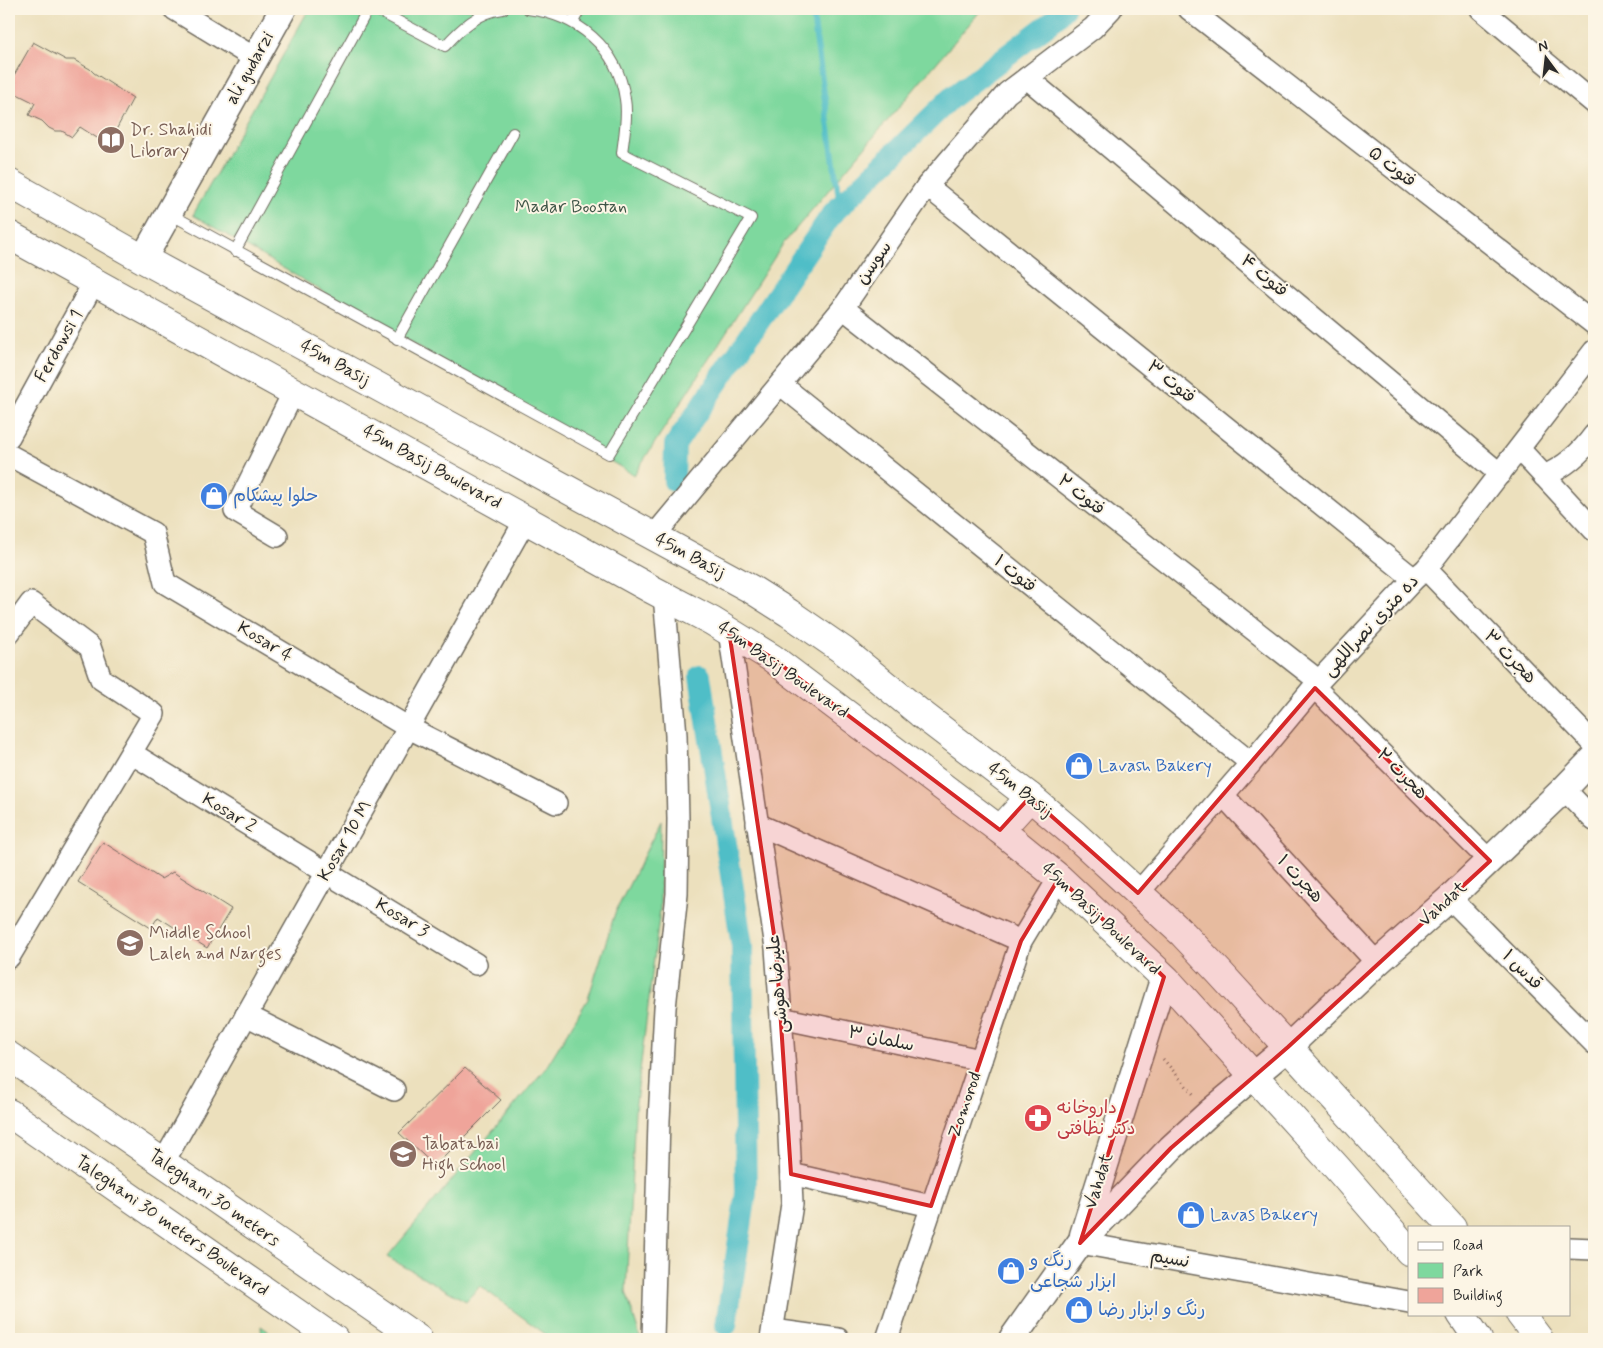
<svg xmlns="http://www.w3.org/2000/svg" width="1603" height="1348" font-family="Mynerve,'Playpen Sans Arabic',sans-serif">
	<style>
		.green { fill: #7ed89e; stroke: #548264 }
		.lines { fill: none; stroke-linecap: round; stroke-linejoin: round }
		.stream { stroke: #50bec7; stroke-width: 6 }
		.canal { stroke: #50bec7; stroke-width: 22 }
		.building { fill: #efa49a }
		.service-casing { stroke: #6f6a5e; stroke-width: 12 }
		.minor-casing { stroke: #6f6a5e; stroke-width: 24 }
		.tertiary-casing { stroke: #6f6a5e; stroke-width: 29 }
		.secondary-casing { stroke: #6f6a5e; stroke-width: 30 }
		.primary-casing { stroke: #6f6a5e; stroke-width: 30 }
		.path { stroke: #6f6a5e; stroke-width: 3; stroke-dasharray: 1 4; stroke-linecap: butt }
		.service { stroke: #fff; stroke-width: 10 }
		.minor { stroke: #fff; stroke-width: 21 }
		.tertiary { stroke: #fff; stroke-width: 26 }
		.secondary { stroke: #fff; stroke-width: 28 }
		.primary { stroke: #fff; stroke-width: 28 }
		.marked { fill: #d62828; fill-opacity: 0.2; stroke: #d62828; stroke-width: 4; stroke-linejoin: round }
		.labels { text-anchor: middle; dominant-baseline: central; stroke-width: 4; stroke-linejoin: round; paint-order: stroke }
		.street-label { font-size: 18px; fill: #2b2b2b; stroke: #fcf5e5 }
		.education-label { font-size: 18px; fill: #785e54; stroke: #fcf5e5; text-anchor: start }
		.park-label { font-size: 18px; fill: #405648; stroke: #fcf5e5 }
		.shop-label { font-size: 18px; fill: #366cbe; stroke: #fcf5e5; text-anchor: start }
		.health-label { font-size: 18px; fill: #be3a42; stroke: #fcf5e5; text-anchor: start }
	</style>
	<rect width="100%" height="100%" fill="#fcf5e5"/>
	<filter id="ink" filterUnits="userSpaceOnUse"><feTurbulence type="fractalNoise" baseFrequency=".02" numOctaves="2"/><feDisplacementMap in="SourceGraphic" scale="10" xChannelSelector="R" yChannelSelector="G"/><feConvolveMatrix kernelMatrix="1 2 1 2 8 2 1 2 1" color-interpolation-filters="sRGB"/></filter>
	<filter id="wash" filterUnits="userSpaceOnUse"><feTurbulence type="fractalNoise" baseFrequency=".0096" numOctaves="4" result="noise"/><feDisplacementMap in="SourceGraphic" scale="20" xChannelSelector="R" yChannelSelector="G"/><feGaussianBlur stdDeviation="1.12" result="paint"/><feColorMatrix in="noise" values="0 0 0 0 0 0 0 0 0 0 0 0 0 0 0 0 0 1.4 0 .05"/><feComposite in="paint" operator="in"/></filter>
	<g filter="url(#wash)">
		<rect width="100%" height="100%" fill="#ece0bd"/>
		<g class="green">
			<polygon points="309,9 982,9 783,244 634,475 193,215"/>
			<polygon points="661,821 660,910 635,1111 626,1292 640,1337 640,1339 552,1339 480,1286 466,1301 387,1257 545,1069 588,999 615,913"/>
			<polygon points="261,1326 279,1339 262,1339"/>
		</g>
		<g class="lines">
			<polyline class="stream" points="812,9 840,206"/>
			<g class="canal">
				<polyline points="674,481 675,445 832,214 951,98 1051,22 1064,9"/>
				<polyline points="700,676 742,946 746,1193 726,1325"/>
			</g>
		</g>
		<g id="blocks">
			<g class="building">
				<polygon points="33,42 66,60 74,60 90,69 94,73 133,98 108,145 80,127 72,137 62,131 55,131 49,128 42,121 29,115 35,103 9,90 9,84"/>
				<polygon points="103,842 161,879 173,872 231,909 207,948 158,917 151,928 78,882"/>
				<polygon points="465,1068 501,1100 435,1166 399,1133"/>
			</g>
		</g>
	</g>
	<g filter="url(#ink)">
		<use href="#blocks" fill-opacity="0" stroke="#6f6a5e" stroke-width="1"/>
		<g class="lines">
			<defs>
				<g id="service">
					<path d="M375 9 445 46C461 28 479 12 503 9"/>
					<polyline points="573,22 580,9"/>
					<path d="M170 214 609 454 751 218 622 153C624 136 628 116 625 99 618 47 577 15 528 9"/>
					<polyline points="235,251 368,9"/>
					<polyline points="397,339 513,133"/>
				</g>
				<g id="minor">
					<polyline points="174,9 256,59"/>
					<polyline points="1189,9 1594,324"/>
					<polyline points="1481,9 1594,103"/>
					<polyline points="1027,78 1500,474"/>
					<polyline points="927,186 1414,579"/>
					<polyline points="843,308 1319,681"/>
					<polyline points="780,384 1251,763"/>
					<polyline points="9,437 94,282"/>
					<polyline points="1519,449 1594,530"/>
					<polyline points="9,455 153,533 165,583 409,728 556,803"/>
					<path d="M1544 476C1565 467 1581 453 1594 435"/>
					<polyline points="277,536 235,511 294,391"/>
					<polyline points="654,536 843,308 927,186 1007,93 1093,28 1111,9"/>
					<polyline points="1426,569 1594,744"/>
					<polyline points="729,631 776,948 788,1112 792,1204 771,1339"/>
					<polyline points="9,633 31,603 90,647 101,679 154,714 9,957"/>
					<polyline points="1315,688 1490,861"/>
					<polyline points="131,753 476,964"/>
					<polyline points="1564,789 1594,820"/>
					<polyline points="1223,795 1377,963"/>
					<polyline points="757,824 1021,941"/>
					<polyline points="1138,893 1251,763 1319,681 1414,579 1426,569 1594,351"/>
					<polyline points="1450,898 1594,1043"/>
					<polyline points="246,1015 394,1090"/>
					<polyline points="781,1018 981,1060"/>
					<polyline points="163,1163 526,519"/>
					<polyline points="791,1174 931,1206"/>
					<polyline points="1080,1243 1409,1302"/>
					<polyline points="1569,1248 1594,1249"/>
					<polyline points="773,1330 838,1339"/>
					<polyline points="653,1339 659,1120 665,1008 677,894 678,819 676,735 664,595"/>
					<polyline points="887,1339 1021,941 1059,878"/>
				</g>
				<g id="tertiary">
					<polyline points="143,259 283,9"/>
					<polyline points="1083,1235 1164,977"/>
					<polyline points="1012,1339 1080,1243 1171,1148 1209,1113 1288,1047 1377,963 1450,898 1564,789 1594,758"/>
				</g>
				<g id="secondary">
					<polyline points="9,1056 418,1339"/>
					<polyline points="9,1113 334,1339"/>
				</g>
				<g id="primary">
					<polyline points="9,183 143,259 751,589 789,613 844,651 920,713 1030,797 1075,835 1183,934 1219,972 1452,1227"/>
					<polyline points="9,235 651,589 712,621 772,658 1000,830 1059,878 1167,980 1338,1169 1409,1251"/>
					<polyline points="1000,830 1030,797"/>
					<polyline points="1461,1314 1478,1339"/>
					<polyline points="1520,1314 1539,1339"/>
				</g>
			</defs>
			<use href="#service" class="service-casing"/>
			<use href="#minor" class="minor-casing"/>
			<use href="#tertiary" class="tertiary-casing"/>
			<use href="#secondary" class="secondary-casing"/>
			<use href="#primary" class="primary-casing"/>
			<polyline class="path" points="1163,1059 1195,1096"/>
			<use href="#service" class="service"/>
			<use href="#minor" class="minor"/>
			<use href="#tertiary" class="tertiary"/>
			<use href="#secondary" class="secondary"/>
			<use href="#primary" class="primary"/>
		</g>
	</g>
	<path class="marked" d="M729 631 772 658 1000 830 1030 797 1138 893 1315 688 1490 861 1288 1047 1171 1148 1080 1243 1164 977 1059 878 1021 941 931 1206 791 1174 776 948Z"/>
	<defs>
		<symbol id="library-disc" viewBox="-11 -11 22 22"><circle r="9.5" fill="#8d6e63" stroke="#fcf5e5"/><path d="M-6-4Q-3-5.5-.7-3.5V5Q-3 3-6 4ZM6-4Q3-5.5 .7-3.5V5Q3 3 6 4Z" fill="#fff"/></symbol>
		<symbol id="shop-disc" viewBox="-11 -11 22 22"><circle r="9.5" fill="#3f7fe0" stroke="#fcf5e5"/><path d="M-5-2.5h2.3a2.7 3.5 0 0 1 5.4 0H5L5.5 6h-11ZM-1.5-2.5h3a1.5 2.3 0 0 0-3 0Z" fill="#fff"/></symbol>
		<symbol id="school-disc" viewBox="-11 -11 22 22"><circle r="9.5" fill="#8d6e63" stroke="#fcf5e5"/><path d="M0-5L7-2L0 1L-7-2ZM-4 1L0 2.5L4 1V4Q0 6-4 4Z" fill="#fff"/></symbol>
		<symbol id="pharmacy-disc" viewBox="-11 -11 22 22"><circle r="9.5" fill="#e0444e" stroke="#fcf5e5"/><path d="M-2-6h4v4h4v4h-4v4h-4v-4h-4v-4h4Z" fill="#fff"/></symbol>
	</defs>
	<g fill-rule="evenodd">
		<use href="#library-disc" x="95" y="124" width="32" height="32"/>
		<use href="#shop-disc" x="198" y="480" width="32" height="32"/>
		<use href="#shop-disc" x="1063" y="750" width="32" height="32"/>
		<use href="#school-disc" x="114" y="927" width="32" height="32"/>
		<use href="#pharmacy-disc" x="1022" y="1102" width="32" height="32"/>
		<use href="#school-disc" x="387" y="1138" width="32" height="32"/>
		<use href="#shop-disc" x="1175" y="1199" width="32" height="32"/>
		<use href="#shop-disc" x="995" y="1255" width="32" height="32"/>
		<use href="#shop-disc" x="1063" y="1294" width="32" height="32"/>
	</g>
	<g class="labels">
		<g class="street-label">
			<text transform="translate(250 68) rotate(-61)">ali gudarzi</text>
			<text transform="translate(1392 167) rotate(38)">فتوت ۵</text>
			<text transform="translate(874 263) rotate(-55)">سوسن</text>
			<text transform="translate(1264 276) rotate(40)">فتوت ۴</text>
			<text transform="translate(59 346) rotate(-61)">Ferdowsi 1</text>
			<text transform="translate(335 363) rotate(29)">45m Basij</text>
			<text transform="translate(1171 382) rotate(39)">فتوت ۳</text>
			<text transform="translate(432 467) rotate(29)">45m Basij Boulevard</text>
			<text transform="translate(1081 495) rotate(38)">فتوت ۲</text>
			<text transform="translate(690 556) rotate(28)">45m Basij</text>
			<text transform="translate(1015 574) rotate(39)">فتوت ۱</text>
			<text transform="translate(1371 626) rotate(-47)">ده متری نصراللهی</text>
			<text transform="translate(265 642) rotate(31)">Kosar 4</text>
			<text transform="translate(1510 657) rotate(46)">هجرت ۳</text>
			<text transform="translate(783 670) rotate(35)">45m Basij Boulevard</text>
			<text transform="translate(1402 774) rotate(45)">هجرت ۲</text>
			<text transform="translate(1020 790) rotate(38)">45m Basij</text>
			<text transform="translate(229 813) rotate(31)">Kosar 2</text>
			<text transform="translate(345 841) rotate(-60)">Kosar 10 M</text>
			<text transform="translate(1300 879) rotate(47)">هجرت ۱</text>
			<text transform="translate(1443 904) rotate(-42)">Vahdat</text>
			<text transform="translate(402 918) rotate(31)">Kosar 3</text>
			<text transform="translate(1101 919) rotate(43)">45m Basij Boulevard</text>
			<text transform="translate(1522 970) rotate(45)">قدس ۱</text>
			<text transform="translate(778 984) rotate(-95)">علیرضا هوشی</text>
			<text transform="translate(881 1039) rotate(12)">سلمان ۳</text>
			<text transform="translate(965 1105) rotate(-71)">Zomorod</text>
			<text transform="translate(1099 1181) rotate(-72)">Vahdat</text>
			<text transform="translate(214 1198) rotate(35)">Taleghani 30 meters</text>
			<text transform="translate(172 1226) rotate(35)">Taleghani 30 meters Boulevard</text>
			<text transform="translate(1170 1259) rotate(10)">نسیم</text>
		</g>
		<g class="education-label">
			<text x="130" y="130">Dr. Shahidi<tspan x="130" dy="21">Library</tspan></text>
			<text x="149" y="933">Middle School<tspan x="149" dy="21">Laleh and Narges</tspan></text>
			<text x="422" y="1144">Tabatabai<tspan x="422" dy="21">High School</tspan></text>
		</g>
		<g class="park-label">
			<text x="571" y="207">Madar Boostan</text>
		</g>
		<g class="shop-label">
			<text x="233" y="496">حلوا پیشکام</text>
			<text x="1098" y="766">Lavash Bakery</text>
			<text x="1210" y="1215">Lavas Bakery</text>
			<text x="1030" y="1261">رنگ و<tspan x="1030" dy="21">ابزار شجاعی</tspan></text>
			<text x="1098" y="1310">رنگ و ابزار رضا</text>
		</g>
		<g class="health-label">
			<text x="1057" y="1108">داروخانه<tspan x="1057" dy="21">دکتر نظافتی</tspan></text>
		</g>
	</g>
	<rect width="1603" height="1348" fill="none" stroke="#fcf5e5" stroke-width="30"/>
	<rect x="1408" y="1226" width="162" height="90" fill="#fcf5e5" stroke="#a8a49b"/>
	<rect x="1418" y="1242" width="25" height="8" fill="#ffffff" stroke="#a8a49b"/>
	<text x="1453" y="1250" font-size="15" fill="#2b2b2b">Road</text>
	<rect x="1418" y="1263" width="25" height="15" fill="#7ed89e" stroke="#a8a49b"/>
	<text x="1453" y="1276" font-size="15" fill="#2b2b2b">Park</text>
	<rect x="1418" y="1288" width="25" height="15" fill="#efa49a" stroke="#a8a49b"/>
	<text x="1453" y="1300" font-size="15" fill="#2b2b2b">Building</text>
	<g transform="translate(1546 58) rotate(345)" stroke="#fcf5e5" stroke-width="4" paint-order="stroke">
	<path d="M0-4L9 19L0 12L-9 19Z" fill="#2b2b2b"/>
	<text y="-8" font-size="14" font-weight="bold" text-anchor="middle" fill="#2b2b2b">N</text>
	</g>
</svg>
